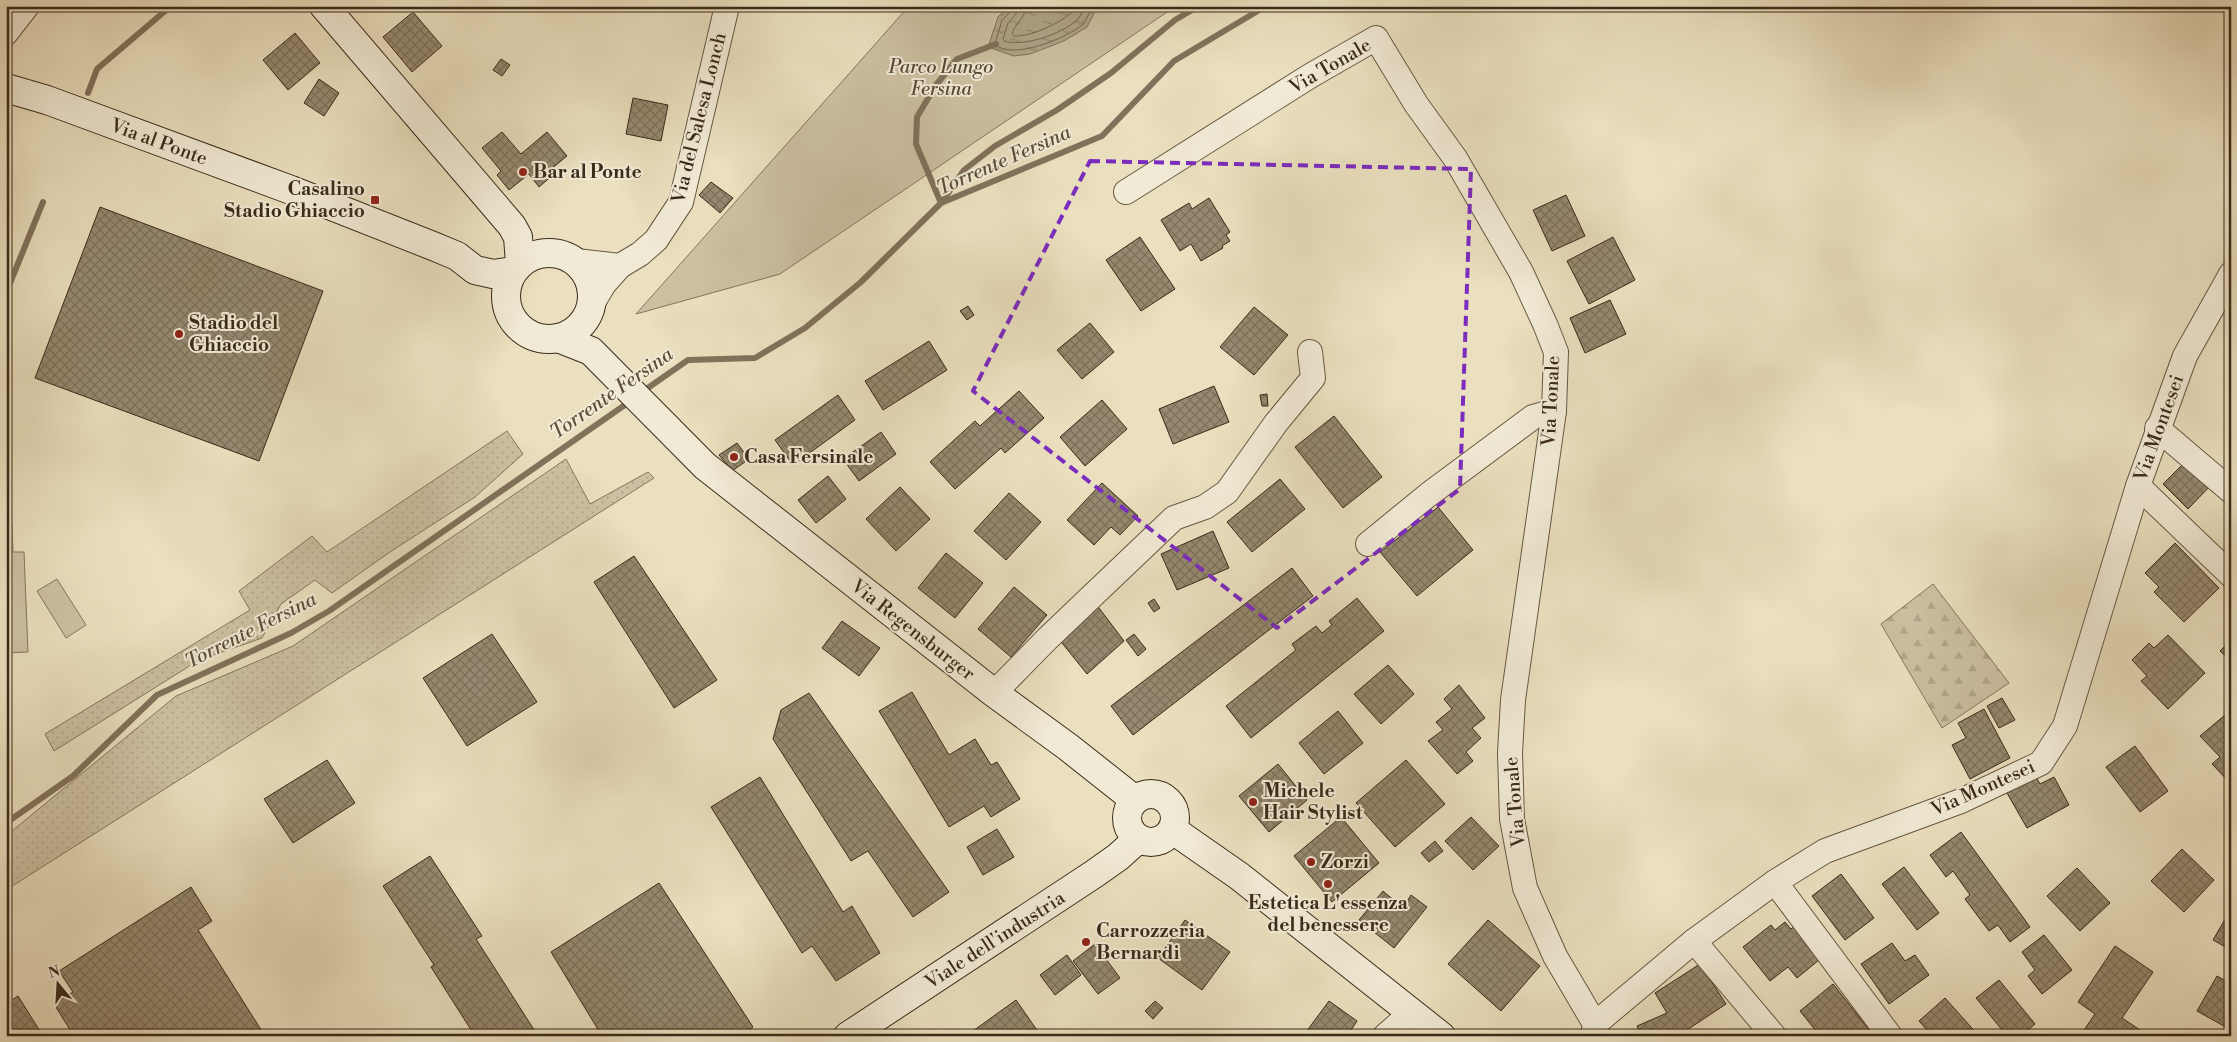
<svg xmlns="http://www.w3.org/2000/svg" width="2237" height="1042" font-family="'Libre Bodoni',serif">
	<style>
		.grass { fill: url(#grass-dots); stroke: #83765e }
		.forest { fill: url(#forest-firs); stroke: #83765e }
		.park { fill: #ccc0a2; stroke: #83765e }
		.water { fill: url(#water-ripples); stroke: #80725b }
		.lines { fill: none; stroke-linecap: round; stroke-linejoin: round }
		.shore { stroke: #746650; stroke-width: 1 }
		.stream { stroke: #80725b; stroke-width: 6 }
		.building { fill: url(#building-cross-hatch); stroke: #3a2b1a }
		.street-casing { stroke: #665843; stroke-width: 26 }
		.secondary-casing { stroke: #3a2b1a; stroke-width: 30 }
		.street { stroke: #f1ead5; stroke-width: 24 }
		.secondary { stroke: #f1ead5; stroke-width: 28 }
		.marked { fill: none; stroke: #7b2cbf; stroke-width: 4; stroke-dasharray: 10 6; stroke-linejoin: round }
		.poi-dot { fill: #8f2418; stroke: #f1ead5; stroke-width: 2 }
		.labels { text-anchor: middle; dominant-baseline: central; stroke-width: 4; stroke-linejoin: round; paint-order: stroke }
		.street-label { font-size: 19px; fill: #3a2b1a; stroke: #f1ead5 }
		.park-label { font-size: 19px; font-style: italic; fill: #574935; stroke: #f1ead5 }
		.poi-label { font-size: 19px; font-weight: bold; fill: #3a2b1a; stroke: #f1ead5; text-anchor: start }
		.water-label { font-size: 20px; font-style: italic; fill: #5d4f3a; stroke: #f1ead5 }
	</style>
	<defs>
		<pattern id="grass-dots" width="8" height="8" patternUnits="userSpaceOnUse" patternTransform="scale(1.25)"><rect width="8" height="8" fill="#ccc0a2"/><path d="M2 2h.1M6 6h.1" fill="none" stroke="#b0a58b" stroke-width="1.8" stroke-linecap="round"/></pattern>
		<pattern id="forest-firs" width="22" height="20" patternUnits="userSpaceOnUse" patternTransform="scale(1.25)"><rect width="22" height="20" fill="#ccc0a2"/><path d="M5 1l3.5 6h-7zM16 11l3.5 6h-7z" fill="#b0a58b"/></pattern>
		<pattern id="water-ripples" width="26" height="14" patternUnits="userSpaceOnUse" patternTransform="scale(1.25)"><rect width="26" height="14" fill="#aea286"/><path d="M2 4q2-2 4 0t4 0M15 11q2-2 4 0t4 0" fill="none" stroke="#8f846d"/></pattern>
		<pattern id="building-cross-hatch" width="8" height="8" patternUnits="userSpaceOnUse" patternTransform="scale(1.25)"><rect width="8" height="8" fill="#96896f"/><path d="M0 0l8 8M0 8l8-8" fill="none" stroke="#7b705a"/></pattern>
	</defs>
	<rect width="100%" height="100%" fill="#eadfbe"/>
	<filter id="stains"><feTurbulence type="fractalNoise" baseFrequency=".004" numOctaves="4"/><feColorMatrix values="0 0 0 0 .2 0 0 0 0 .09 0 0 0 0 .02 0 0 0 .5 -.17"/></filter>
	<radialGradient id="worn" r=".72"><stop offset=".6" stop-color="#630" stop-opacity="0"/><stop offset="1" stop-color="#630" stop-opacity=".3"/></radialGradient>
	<g class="grass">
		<polygon points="507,431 523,454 475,497 390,552 332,593 315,580 281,604 262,638 199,660 54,751 45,734 250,610 239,591 312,536 327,552"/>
		<polygon points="566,459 590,504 648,472 654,478 6,890 6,836 176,696 293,646"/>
	</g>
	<polygon class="forest" points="1933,584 2009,683 1942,728 1881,624"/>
	<g class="park">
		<polygon points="909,6 1176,6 780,274 636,314"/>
		<polygon points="6,525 12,525 13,552 24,552 28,652 6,653"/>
		<polygon points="57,579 86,625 66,638 37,591"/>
	</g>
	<polygon class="water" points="1009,6 1098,6 1087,27 1064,41 1030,54 1014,56 988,47 998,17"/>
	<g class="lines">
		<g class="shore">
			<path d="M1012 6 1011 11 1002 20 995 44C1011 61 1068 38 1083 24 1087 19 1090 11 1093 6"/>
			<path d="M1018 6 1016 14 1008 23 1003 39 1004 41C1025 47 1061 34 1077 20 1081 16 1083 10 1085 6"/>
			<path d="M1026 6C1025 19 1015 23 1012 34L1014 36C1031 37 1068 21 1077 6"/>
		</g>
		<g class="stream">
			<polyline points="88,93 97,69 171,6"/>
			<polyline points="942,202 964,170 995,146 1057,110 1111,73 1175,20 1199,6"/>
			<polyline points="941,203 916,144 917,117 936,85 957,59 996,44"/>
			<polyline points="6,293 43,202"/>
			<polyline points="642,392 688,360 755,358 805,328 861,282 941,203 1102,136 1174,61 1266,6"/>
			<polyline points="6,823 73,776 157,695 291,633 329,611 632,400"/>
		</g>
	</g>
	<g class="building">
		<polygon points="413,12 442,46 412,72 383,37"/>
		<polygon points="295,33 320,63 288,90 263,60"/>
		<polygon points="501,59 510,65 502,76 493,70"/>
		<polygon points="319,79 339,93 324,116 304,103"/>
		<polygon points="633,98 668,105 661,141 626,134"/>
		<polygon points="502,132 521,154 547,132 567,156 550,170 554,174 539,187 529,174 509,190 497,175 501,171 482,148"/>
		<polygon points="711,182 733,198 720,213 699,195"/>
		<polygon points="1566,195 1585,236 1552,251 1533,210"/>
		<polygon points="1209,198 1230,232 1226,235 1230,241 1222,246 1223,248 1201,261 1191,244 1180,251 1161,220 1189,203 1192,209"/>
		<polygon points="100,207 323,291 259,461 35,378"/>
		<polygon points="1140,237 1175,289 1141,311 1106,260"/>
		<polygon points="1613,237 1635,280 1589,304 1567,261"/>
		<polygon points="1610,300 1626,334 1585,353 1570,318"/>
		<polygon points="968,306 974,315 967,320 960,311"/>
		<polygon points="1254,307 1288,335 1254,375 1220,347"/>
		<polygon points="1090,323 1114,352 1082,379 1057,350"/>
		<polygon points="929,341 947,370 883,410 865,381"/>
		<polygon points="1214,386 1229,422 1173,444 1159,409"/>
		<polygon points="1019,391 1044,418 1005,453 1001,448 955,489 930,462 975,421 980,426"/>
		<polygon points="1267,394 1268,406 1262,406 1260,395"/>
		<polygon points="838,395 855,420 793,465 775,440"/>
		<polygon points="1102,400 1127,429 1085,466 1060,437"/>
		<polygon points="1334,416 1382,477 1343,508 1295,447"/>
		<polygon points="881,432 896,454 859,481 843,459"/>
		<polygon points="737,443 749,459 732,471 719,455"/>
		<polygon points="2187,460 2212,484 2188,509 2163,484"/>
		<polygon points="828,476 846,499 816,523 798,500"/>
		<polygon points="1280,479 1305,509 1252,552 1227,522"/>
		<polygon points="1102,483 1138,516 1120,535 1111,527 1094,545 1067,520"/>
		<polygon points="900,487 930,519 896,551 866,519"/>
		<polygon points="1009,493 1041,522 1006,560 974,531"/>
		<polygon points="1438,507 1473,550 1417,596 1380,552"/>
		<polygon points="1213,531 1229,568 1177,590 1161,554"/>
		<polygon points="2175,543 2219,588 2184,622 2154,592 2159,587 2145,573"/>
		<polygon points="946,553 983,583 955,618 918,588"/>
		<polygon points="634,556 717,680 674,708 594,582"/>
		<polygon points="1292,568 1313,596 1133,735 1111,706"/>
		<polygon points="1014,587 1047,615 1011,657 978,629"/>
		<polygon points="1357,598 1384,631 1251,738 1226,706 1296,650 1292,644 1316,626 1322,633 1332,625 1329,621"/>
		<polygon points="1154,599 1160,608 1154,612 1148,603"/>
		<polygon points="1096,604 1124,641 1087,674 1058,638"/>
		<polygon points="842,621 880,648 859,676 822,648"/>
		<polygon points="492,634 537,702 467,746 423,678"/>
		<polygon points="1134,634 1146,649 1138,656 1126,640"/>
		<polygon points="2168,635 2205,673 2168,709 2141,681 2147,676 2132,660 2149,643 2154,648"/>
		<polygon points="2231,640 2231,661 2220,651"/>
		<polygon points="1388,665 1414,694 1381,724 1354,694"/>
		<polygon points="1459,685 1485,718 1472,728 1481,738 1466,752 1473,761 1457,774 1428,741 1443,730 1436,722 1452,709 1444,699"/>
		<polygon points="912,692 949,755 975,739 991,765 997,762 1020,799 991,817 984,806 949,827 879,711"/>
		<polygon points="809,693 949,892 913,917 868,851 851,861 773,739 781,710"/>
		<polygon points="2002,698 2015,720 1999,728 1987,706"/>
		<polygon points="1984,709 2010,758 1970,779 1952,745 1966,738 1958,723"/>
		<polygon points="2231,710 2231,784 2212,764 2220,757 2200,736"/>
		<polygon points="1338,711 1363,743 1324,774 1299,743"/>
		<polygon points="2135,746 2168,791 2140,812 2106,767"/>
		<polygon points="327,760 355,803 293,843 264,799"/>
		<polygon points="1406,760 1445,804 1395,847 1356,803"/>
		<polygon points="1278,764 1307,800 1269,832 1239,796"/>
		<polygon points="760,777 843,912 852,906 880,953 836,981 812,946 802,953 711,807"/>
		<polygon points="2036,777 2040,784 2054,777 2069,805 2027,828 2007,793"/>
		<polygon points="1341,817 1379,863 1332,902 1294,856"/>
		<polygon points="1471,817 1499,846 1473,870 1445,841"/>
		<polygon points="997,829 1014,857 983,875 967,847"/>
		<polygon points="1961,832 2030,927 2010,942 1998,925 1989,931 1965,899 1970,895 1953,871 1946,877 1930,855"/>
		<polygon points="1435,841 1443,851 1429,862 1421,853"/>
		<polygon points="2182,849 2214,880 2184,912 2151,881"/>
		<polygon points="430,856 482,936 476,939 538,1036 475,1036 431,967 434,965 383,886"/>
		<polygon points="1904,867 1939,913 1917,930 1882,884"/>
		<polygon points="2077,868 2110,903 2080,931 2047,896"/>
		<polygon points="1841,874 1874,918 1845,940 1812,896"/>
		<polygon points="659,883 753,1027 740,1036 602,1036 551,952"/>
		<polygon points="191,887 212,921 198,930 265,1036 74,1036 54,1004 73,992 59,971"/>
		<polygon points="1383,891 1403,908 1411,895 1427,907 1394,948 1359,920"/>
		<polygon points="2231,909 2231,950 2213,940"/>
		<polygon points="1185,920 1230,952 1202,990 1158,958"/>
		<polygon points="1488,920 1540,966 1501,1011 1448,964"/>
		<polygon points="1785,922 1791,929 1799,923 1825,955 1797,978 1788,967 1770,981 1743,947 1771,925 1775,930"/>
		<polygon points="2044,935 2072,970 2042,994 2028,976 2035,970 2022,952"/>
		<polygon points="1892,943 1905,961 1915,955 1929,975 1889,1004 1861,964"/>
		<polygon points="1095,944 1120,978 1098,994 1073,961"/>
		<polygon points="2115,946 2153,972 2122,1018 2140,1030 2136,1036 2080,1036 2095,1014 2078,1002"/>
		<polygon points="1067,955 1081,975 1055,995 1040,975"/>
		<polygon points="1700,964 1726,1004 1687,1030 1689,1036 1641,1036 1637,1026 1667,1013 1655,993"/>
		<polygon points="2217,976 2231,984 2231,1030 2197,1011"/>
		<polygon points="1999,980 2035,1024 2020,1036 2007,1036 1976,998"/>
		<polygon points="1833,984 1874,1036 1820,1036 1800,1011"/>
		<polygon points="18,996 43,1036 6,1036 6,1004"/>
		<polygon points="1945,998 1979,1036 1923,1036 1927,1030 1919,1021"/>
		<polygon points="1016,1000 1041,1036 966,1036"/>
		<polygon points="1155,1001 1163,1008 1153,1019 1145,1011"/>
		<polygon points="1329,1001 1357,1021 1347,1036 1311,1036 1306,1032"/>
	</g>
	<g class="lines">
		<defs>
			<g id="street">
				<polyline points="6,33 27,6"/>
				<polyline points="1126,192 1310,76 1376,38 1416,104 1455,158 1521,272 1545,324 1556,352 1554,411 1513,700 1510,753 1512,819 1525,888 1555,956 1595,1024"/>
				<polyline points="576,261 620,266"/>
				<polyline points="592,304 604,284 620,266 640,254 656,240 681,202 727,6"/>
				<polyline points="2157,428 2231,491"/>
				<polyline points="2138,486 2231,575"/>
				<polyline points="1368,544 1428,495 1533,417 1554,411"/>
				<polyline points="994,693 1047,639 1174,518 1205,507 1227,492 1276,423 1313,378 1310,352"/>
				<polyline points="1775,882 1890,1036"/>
				<polyline points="1694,941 1774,1036"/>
				<polyline points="1385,1036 1412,1012"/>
				<polyline points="1593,1036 1595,1024 1694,941 1775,882 1825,851 1961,801 2041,763 2065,726 2138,486 2185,356 2231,274"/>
			</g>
			<g id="secondary">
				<polyline points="324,6 512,226 518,237 520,263"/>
				<polyline points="6,88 47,100 291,190 433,246 457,256 475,270 493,274 513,271"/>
				<circle cx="549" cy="296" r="43"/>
				<polyline points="558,338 591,351 705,466 994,693 1068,747 1135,800"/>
				<circle cx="1151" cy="818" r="24"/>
				<polyline points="1173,830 1239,876 1441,1036"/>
				<polyline points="848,1036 1094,874 1118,857 1138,839"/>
			</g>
		</defs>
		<use href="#street" class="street-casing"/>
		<use href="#secondary" class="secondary-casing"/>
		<use href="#street" class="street"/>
		<use href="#secondary" class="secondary"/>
	</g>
	<path class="marked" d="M1090 161 1471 169 1460 489 1277 628 973 391Z"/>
	<g class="poi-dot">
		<circle cx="523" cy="172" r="5"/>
		<rect x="370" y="195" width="10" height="10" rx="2.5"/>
		<circle cx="179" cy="334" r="5"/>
		<circle cx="734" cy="457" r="5"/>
		<circle cx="1253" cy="802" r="5"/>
		<circle cx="1311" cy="862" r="5"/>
		<circle cx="1328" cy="884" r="5"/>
		<circle cx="1086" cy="942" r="5"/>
	</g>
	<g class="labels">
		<g class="street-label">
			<text transform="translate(1330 66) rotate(-30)">Via Tonale</text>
			<text transform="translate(699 118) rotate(-76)">Via del Salesa Lonch</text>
			<text transform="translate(159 142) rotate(20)">Via al Ponte</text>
			<text transform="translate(1551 401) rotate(-87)">Via Tonale</text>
			<text transform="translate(2159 428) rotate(-70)">Via Montesei</text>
			<text transform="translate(913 630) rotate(38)">Via Regensburger</text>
			<text transform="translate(1983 788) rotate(-24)">Via Montesei</text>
			<text transform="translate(1515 802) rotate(-95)">Via Tonale</text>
			<text transform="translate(995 940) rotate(-33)">Viale dell'industria</text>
		</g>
		<g class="park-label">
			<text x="941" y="67">Parco Lungo<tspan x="941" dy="22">Fersina</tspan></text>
		</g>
		<g class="poi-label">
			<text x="533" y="172">Bar al Ponte</text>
			<text x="365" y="189" text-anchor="end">Casalino<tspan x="365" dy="22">Stadio Ghiaccio</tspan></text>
			<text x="189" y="323">Stadio del<tspan x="189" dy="22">Ghiaccio</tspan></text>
			<text x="744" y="457">Casa Fersinale</text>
			<text x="1263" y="791">Michele<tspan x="1263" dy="22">Hair Stylist</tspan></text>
			<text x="1321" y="862">Zorzi</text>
			<text x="1328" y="903" text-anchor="middle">Estetica L'essenza<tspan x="1328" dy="22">del benessere</tspan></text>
			<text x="1096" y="931">Carrozzeria<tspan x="1096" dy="22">Bernardi</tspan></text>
		</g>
		<g class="water-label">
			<text transform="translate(1004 161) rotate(-24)">Torrente Fersina</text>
			<text transform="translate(612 394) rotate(-35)">Torrente Fersina</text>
			<text transform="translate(251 631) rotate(-27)">Torrente Fersina</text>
		</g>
	</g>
	<rect width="2237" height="1042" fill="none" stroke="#eadfbe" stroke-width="25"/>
	<rect x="8" y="8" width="2222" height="1027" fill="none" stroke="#3a2b1a" stroke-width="2.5"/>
	<rect x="12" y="12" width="2212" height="1017" fill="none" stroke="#3a2b1a"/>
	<g transform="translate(58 984) rotate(342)" stroke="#f1ead5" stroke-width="4" paint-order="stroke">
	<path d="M0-4L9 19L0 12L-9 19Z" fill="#3a2b1a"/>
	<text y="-8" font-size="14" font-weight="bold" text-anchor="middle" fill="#3a2b1a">N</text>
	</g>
	<rect width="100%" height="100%" filter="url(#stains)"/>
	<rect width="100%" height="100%" fill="url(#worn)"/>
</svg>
